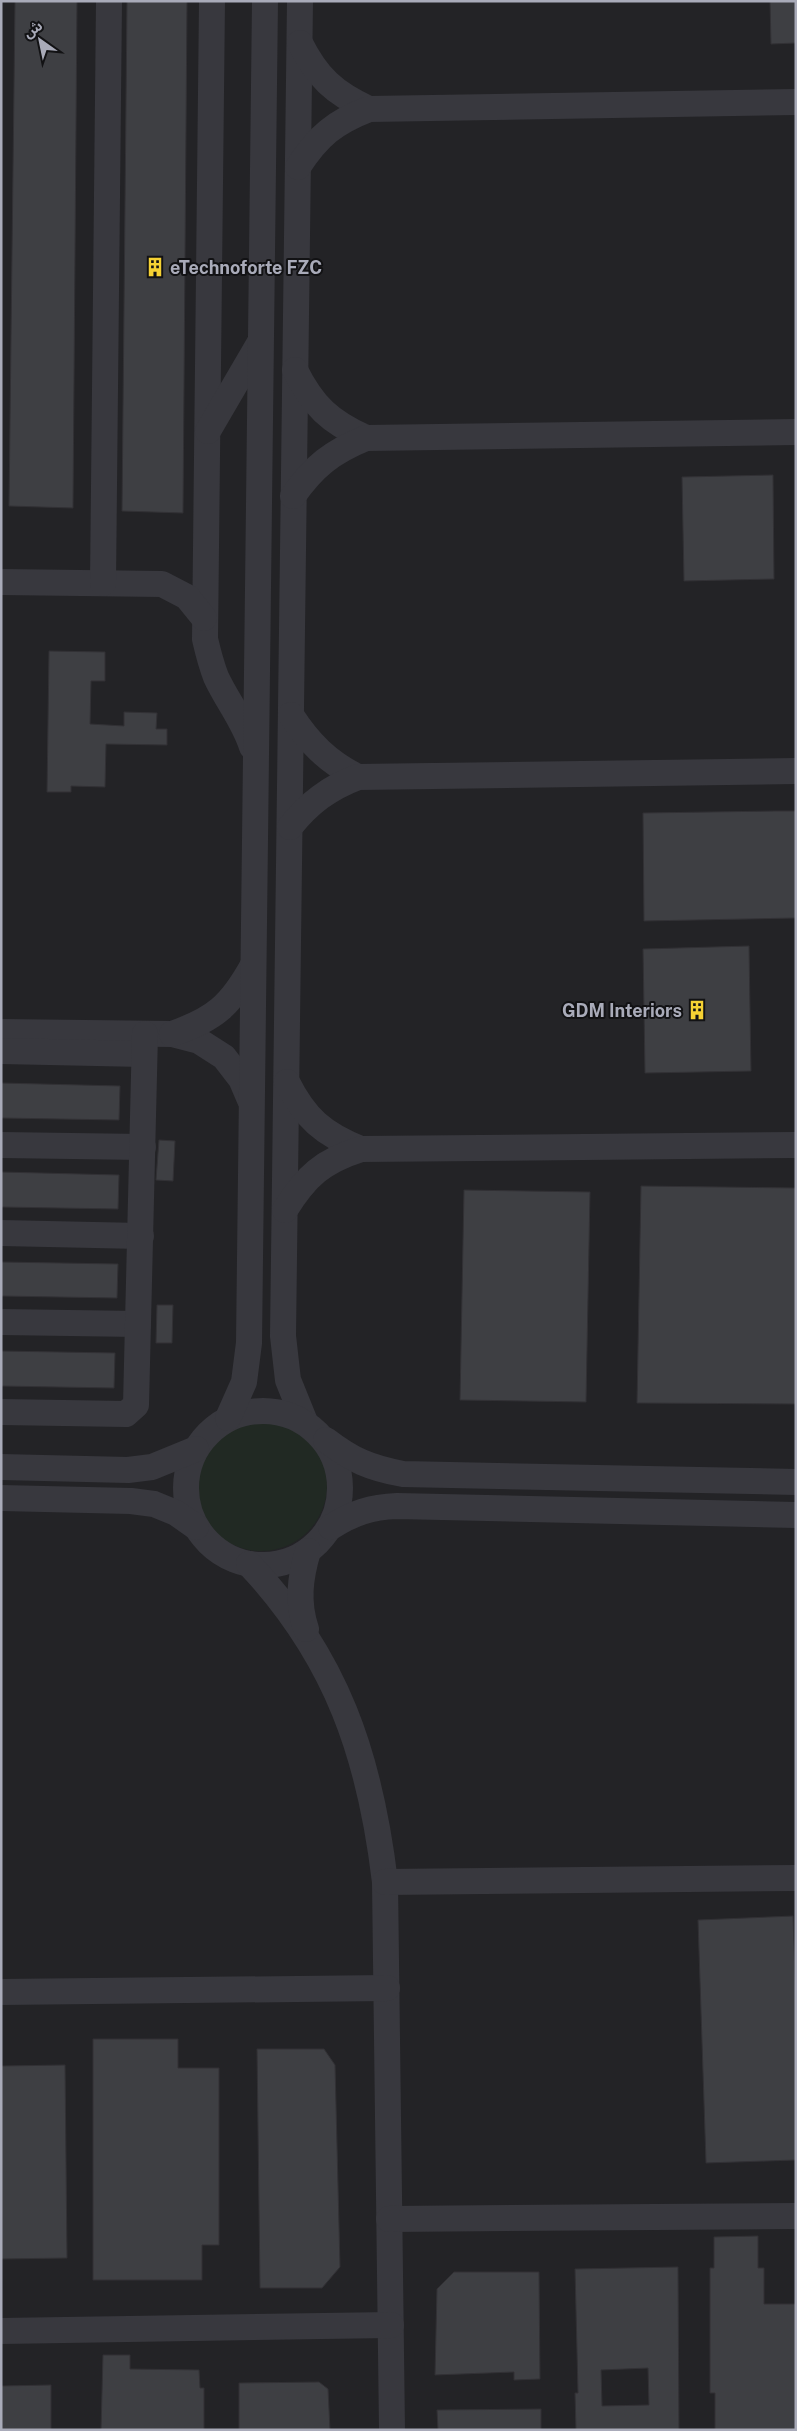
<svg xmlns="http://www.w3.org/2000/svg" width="797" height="2431" font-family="'Public Sans','Noto Sans Arabic',sans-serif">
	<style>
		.built { fill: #232326 }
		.green { fill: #212923 }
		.building { fill: #3e3f43; stroke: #323135; fill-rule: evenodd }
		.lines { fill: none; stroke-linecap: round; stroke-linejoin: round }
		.minor { stroke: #38383e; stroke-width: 26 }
		.labels { text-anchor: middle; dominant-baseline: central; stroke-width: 4; stroke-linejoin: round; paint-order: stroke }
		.poi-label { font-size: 18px; font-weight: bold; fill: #a9abb9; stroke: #121214; text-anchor: start }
	</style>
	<rect width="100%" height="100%" fill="#171719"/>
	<rect class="built" x="1" y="1" width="795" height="2429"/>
	<circle class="green" cx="261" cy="1485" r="66"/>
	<g class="building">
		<polygon points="15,1 77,1 73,508 9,506"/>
		<polygon points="127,1 187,1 183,513 122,511"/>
		<polygon points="770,1 796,1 796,43 771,44"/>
		<polygon points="773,475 774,579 684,581 682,477"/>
		<polygon points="49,651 105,652 105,681 91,681 90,724 124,726 124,712 157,713 156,729 167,729 167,745 106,744 105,787 71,786 71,792 47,792"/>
		<polygon points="775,811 796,811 796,918 644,921 643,813"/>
		<polygon points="749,946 751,1071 645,1073 643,949"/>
		<polygon points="1,1083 120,1086 119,1120 1,1118"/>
		<polygon points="159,1140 175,1141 173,1181 156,1180"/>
		<polygon points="1,1172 119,1175 118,1209 1,1207"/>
		<polygon points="641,1186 796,1188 796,1404 637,1403"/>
		<polygon points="464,1190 590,1192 586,1402 460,1400"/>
		<polygon points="1,1262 118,1264 117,1298 1,1296"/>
		<polygon points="157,1305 173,1305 172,1343 156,1343"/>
		<polygon points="1,1351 115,1353 114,1388 1,1386"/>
		<polygon points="793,1916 796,2007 796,2160 706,2163 698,1920"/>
		<polygon points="93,2039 178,2039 178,2068 219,2068 219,2245 202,2245 202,2280 93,2280"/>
		<polygon points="257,2049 324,2049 335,2065 340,2267 322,2288 260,2288"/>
		<polygon points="65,2065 67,2258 1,2259 1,2066"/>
		<polygon points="758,2236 758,2268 764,2268 764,2304 796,2304 796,2430 715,2430 715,2393 710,2393 710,2268 714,2268 714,2237"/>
		<path d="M678 2267 679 2430H576L575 2393H578L575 2269ZM648 2368 649 2405 602 2406 601 2370Z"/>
		<polygon points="454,2272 539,2272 540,2379 514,2380 514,2372 435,2375 437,2289"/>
		<polygon points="103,2355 130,2355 130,2369 199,2370 200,2388 204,2388 204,2430 101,2430"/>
		<polygon points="319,2382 328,2389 330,2430 239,2430 239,2383"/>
		<polygon points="51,2385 51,2430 1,2430 1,2386"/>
		<polygon points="541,2409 541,2430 438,2430 437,2410"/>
	</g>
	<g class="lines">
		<g class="minor">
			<path d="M212 1 205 639C208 652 211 664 216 677 227 701 244 721 252 747"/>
			<polyline points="300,1 283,1336 288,1380 305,1422"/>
			<path d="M300 43C317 77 334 93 369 109"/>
			<path d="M298 167C318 136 335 122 369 109L796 102"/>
			<path d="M295 370C313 406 330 422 366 438"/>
			<polyline points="208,431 260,342"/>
			<path d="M293 496C314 466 332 452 366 438L796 432"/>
			<polyline points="1,582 162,584 187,597 204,618"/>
			<polyline points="103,583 109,1"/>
			<path d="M291 715C309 743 328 762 358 777"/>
			<path d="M290 827C309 803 329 788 358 777L796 771"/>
			<polyline points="1,1032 172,1034 199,1041 224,1057 241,1079 250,1100"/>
			<path d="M172 1034C215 1019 231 1005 253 965"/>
			<polyline points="1,1051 144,1054"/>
			<path d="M287 1082C305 1118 323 1134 361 1149"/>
			<polyline points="1,1145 143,1147"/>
			<path d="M285 1210C306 1176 323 1161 361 1149L796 1145"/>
			<polyline points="1,1233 141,1236"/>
			<polyline points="1,1322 138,1324"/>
			<circle cx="263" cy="1488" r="77"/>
			<polyline points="1,1412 126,1414 136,1405 145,1034"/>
			<polyline points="228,1418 244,1382 249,1343 265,1"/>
			<path d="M326 1440C352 1460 370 1468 403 1474L796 1482"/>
			<polyline points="1,1467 128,1470 152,1467 196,1449"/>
			<polyline points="1,1498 131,1501 154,1504 176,1513 196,1527"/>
			<path d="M331 1527C353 1513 371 1507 397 1506L796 1515"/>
			<path d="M249 1564C337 1658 370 1756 385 1882L392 2430"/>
			<path d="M306 1629C297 1602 300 1578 308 1551"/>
			<polyline points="385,1882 796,1878"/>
			<polyline points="1,1992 387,1988"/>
			<polyline points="389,2219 796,2216"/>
			<polyline points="1,2331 391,2325"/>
		</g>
	</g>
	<defs>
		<symbol id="building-bare" viewBox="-9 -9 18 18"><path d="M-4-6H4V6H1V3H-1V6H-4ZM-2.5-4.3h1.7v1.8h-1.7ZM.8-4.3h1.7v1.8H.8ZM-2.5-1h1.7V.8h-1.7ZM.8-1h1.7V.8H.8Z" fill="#f5d133" stroke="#121214" stroke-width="2.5" paint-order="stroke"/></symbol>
	</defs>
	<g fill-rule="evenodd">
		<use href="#building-bare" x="141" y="253" width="28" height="28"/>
		<use href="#building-bare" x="683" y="996" width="28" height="28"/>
	</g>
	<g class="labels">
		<g class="poi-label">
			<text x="170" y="267">eTechnoforte FZC</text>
			<text x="682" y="1010" text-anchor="end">GDM Interiors</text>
		</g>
	</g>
	<rect width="797" height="2431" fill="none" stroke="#a9abb9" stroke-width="5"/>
	<g transform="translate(40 40) rotate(327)" stroke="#121214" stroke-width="4" paint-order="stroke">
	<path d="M0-4L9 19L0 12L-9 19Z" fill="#a9abb9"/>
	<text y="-8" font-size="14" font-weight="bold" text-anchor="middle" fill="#a9abb9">ش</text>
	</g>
</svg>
